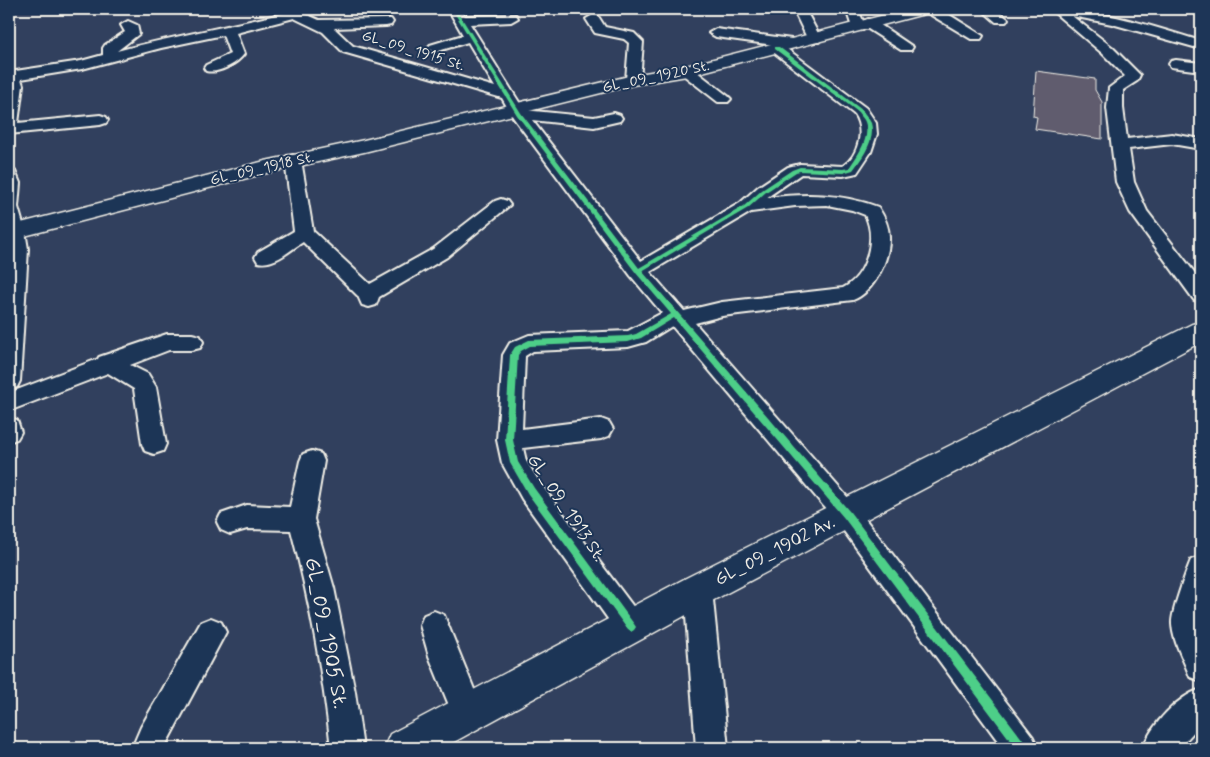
<svg xmlns="http://www.w3.org/2000/svg" width="1210" height="757" font-family="Mynerve,sans-serif">
	<style>
		.building { fill: #605b6e; stroke: #f4f1e8 }
		.lines { fill: none; stroke-linecap: round; stroke-linejoin: round }
		.street-casing { stroke: #f4f1e8; stroke-width: 4 }
		.secondary-casing { stroke: #f4f1e8; stroke-width: 3 }
		.street { fill: #1d3557; fill-rule: evenodd }
		.secondary { fill: #1d3557; fill-rule: evenodd }
		.cycleway-casing { stroke: #1d3557; stroke-width: 3 }
		.cycleway { fill: #4dcf88; fill-rule: evenodd }
		.labels { text-anchor: middle; dominant-baseline: central; stroke-width: 4; stroke-linejoin: round; paint-order: stroke }
		.far-street-label { font-size: 15px; fill: #f4f1e8; stroke: #1d3557 }
		.street-label { font-size: 18px; fill: #f4f1e8; stroke: #1d3557 }
		.near-street-label { font-size: 21px; fill: #f4f1e8; stroke: #1d3557 }
	</style>
	<rect width="100%" height="100%" fill="#31405e"/>
	<filter id="ink" filterUnits="userSpaceOnUse"><feTurbulence type="fractalNoise" baseFrequency=".02" numOctaves="2"/><feDisplacementMap in="SourceGraphic" scale="10" xChannelSelector="R" yChannelSelector="G"/><feConvolveMatrix kernelMatrix="1 2 1 2 8 2 1 2 1" color-interpolation-filters="sRGB"/></filter>
	<g filter="url(#ink)">
		<polygon class="building" points="1036,71 1095,79 1095,90 1102,102 1102,139 1035,129 1037,117 1033,116"/>
		<g class="lines">
			<defs>
				<g id="street">
					<path d="M289 9H301V12L319 20 391 19 393 22 391 25 386 26 334 28 353 46 495 87 468 42 435 52 428 48 430 45 463 35 448 9H460L465 16 516 15 518 18 511 22 470 24 524 110 594 117 614 113 620 115 622 118 620 121 594 127 532 120 641 261 740 203 758 187 788 167 800 164 843 166C859 155 865 130 854 114L772 51 770 48 774 45 716 37 709 33 716 29 799 40 801 43 799 46H783L866 108 876 123 877 134 871 152 857 173 843 176 801 174 766 198C805 193 841 193 878 207 884 216 889 226 889 237 890 259 874 292 853 300L722 316 695 323 856 507 1033 737 1038 748H1003L838 523 672 326 646 342 628 347 533 351 525 356 522 429 601 419 609 422 613 429 609 436 601 439 523 448 526 461 540 483 641 617 645 627 641 637 631 641 621 637 522 499 502 463 497 440 503 355 510 343 529 335 628 331 662 313 631 276 513 117 502 98 343 52 323 32 294 18 236 33 244 54C237 64 218 74 206 71L204 68 206 65 230 54 223 35 161 48 82 69 21 79 23 85 18 123 100 115 106 117 108 120 106 123 100 125 9 134V72L81 61 103 55V48L105 45 125 32 121 25 128 21 137 25 139 34 117 51C174 36 232 26 289 12ZM827 205 852 210 865 215C877 238 867 276 843 288L722 302 684 311 650 272 751 212 795 206Z"/>
					<polygon points="793,9 805,9 821,39 819,42 809,42"/>
					<polygon points="846,9 858,9 863,21 868,19 873,20 913,47 911,50 901,50 865,27 863,30 853,30"/>
					<polygon points="925,9 940,9 983,36 981,39 971,39 926,12"/>
					<polygon points="981,9 995,9 1008,19 1006,22 996,22"/>
					<path d="M1050 9C1103 9 1151 26 1201 41V49L1112 24 1072 16 1112 47 1140 75 1137 81 1123 90V108L1127 139 1172 134 1201 139V149L1172 144 1129 149 1134 182 1147 211 1201 281V302L1194 300 1130 212 1116 182 1107 108 1109 88 1125 76 1102 53Z"/>
					<polygon points="593,15 598,16 605,27 634,33 643,42 640,80 638,83 628,83 626,80 629,43 624,39 595,33 586,19"/>
					<polygon points="1176,60 1201,63 1201,71 1171,67 1169,64 1171,61"/>
					<polygon points="687,67 692,68 728,96 731,99 728,102 718,102 682,74 680,71 682,68"/>
					<path d="M293 155 299 156 301 160 313 231 370 284 433 249 495 201 501 199 507 201 510 205 447 257 379 297 376 305 369 307 362 305 358 296 303 242C290 250 274 266 258 262L255 257 258 252 294 231 285 160 287 156Z"/>
					<polygon points="9,170 15,171 20,183 18,207 25,231 28,249 20,381 17,387 9,390"/>
					<polygon points="167,334 192,334 200,336 203,342 200,348 192,350 169,350 130,365 148,374 156,387 166,444 163,451 154,454 145,451 142,444 134,389 108,373 9,411 9,393 98,359 99,357"/>
					<polygon points="9,417 17,420 21,432 17,439 9,442"/>
					<path d="M312 451 321 454 324 461 314 519 334 588 355 692 363 748H331C323 674 310 602 291 530L247 529 230 534 221 530 217 522 221 514 247 505 290 507 300 461 303 454Z"/>
					<path d="M1201 556V681L1190 677C1184 660 1173 642 1172 624 1171 613 1186 572 1191 560Z"/>
					<polygon points="698,577 708,581 712,590 728,748 696,748 684,590 688,581"/>
					<polygon points="434,611 444,615 484,714 479,725 468,730 457,725 429,656 420,625 424,615"/>
					<polygon points="211,618 221,622 226,632 164,748 132,748 141,727 201,622"/>
					<path d="M1201 689V724L1179 748H1143C1152 724 1177 697 1201 689Z"/>
				</g>
				<g id="secondary">
					<polygon points="908,9 934,9 932,12 687,76 633,85 364,152 267,173 9,240 9,226 265,161 364,140 633,75 686,66"/>
					<polygon points="1201,322 1201,342 710,602 443,748 384,748 390,734 686,578 1192,324"/>
				</g>
			</defs>
			<use href="#street" class="street-casing"/>
			<use href="#secondary" class="secondary-casing"/>
			<use href="#street" class="street"/>
			<use href="#secondary" class="secondary"/>
			<defs>
				<path id="cycleway" d="M452 9H456L521 113 639 268 744 206 762 190 792 170 800 167 843 169 849 168C857 156 871 138 865 122 864 119 860 115 858 112L775 49V47H779L862 110C865 114 869 119 871 123 876 140 862 158 853 170L843 173 800 171 796 172 766 192 748 208 642 271 850 512 1026 744 1027 748H1016L844 518 674 318 641 338 628 342 530 346 521 351 518 355 513 440 518 462 534 488 634 624 636 627 634 630 631 632 628 630 528 494 510 463 505 440 510 355 515 347 529 340 628 336 636 334 671 314 636 273 517 115Z"/>
			</defs>
			<use href="#cycleway" class="cycleway-casing"/>
			<use href="#cycleway" class="cycleway"/>
		</g>
	</g>
	<g class="labels">
		<g class="far-street-label">
			<text transform="translate(413 51) rotate(17)">GL_09_1915 St.</text>
			<text transform="translate(656 77) rotate(-12)">GL_09_1920 St.</text>
			<text transform="translate(262 169) rotate(-13)">GL_09_1918 St.</text>
		</g>
		<g class="street-label">
			<text transform="translate(566 508) rotate(56)">GL_09_1913 St.</text>
			<text transform="translate(775 551) rotate(-27)">GL_09_1902 Av.</text>
		</g>
		<g class="near-street-label">
			<text transform="translate(326 633) rotate(79)">GL_09_1905 St.</text>
		</g>
	</g>
	<rect width="1210" height="757" fill="none" stroke="#1d3557" stroke-width="30"/>
	<rect x="15" y="15" width="1180" height="727" fill="none" stroke="#f4f1e8" stroke-width="2" filter="url(#ink)"/>
</svg>
